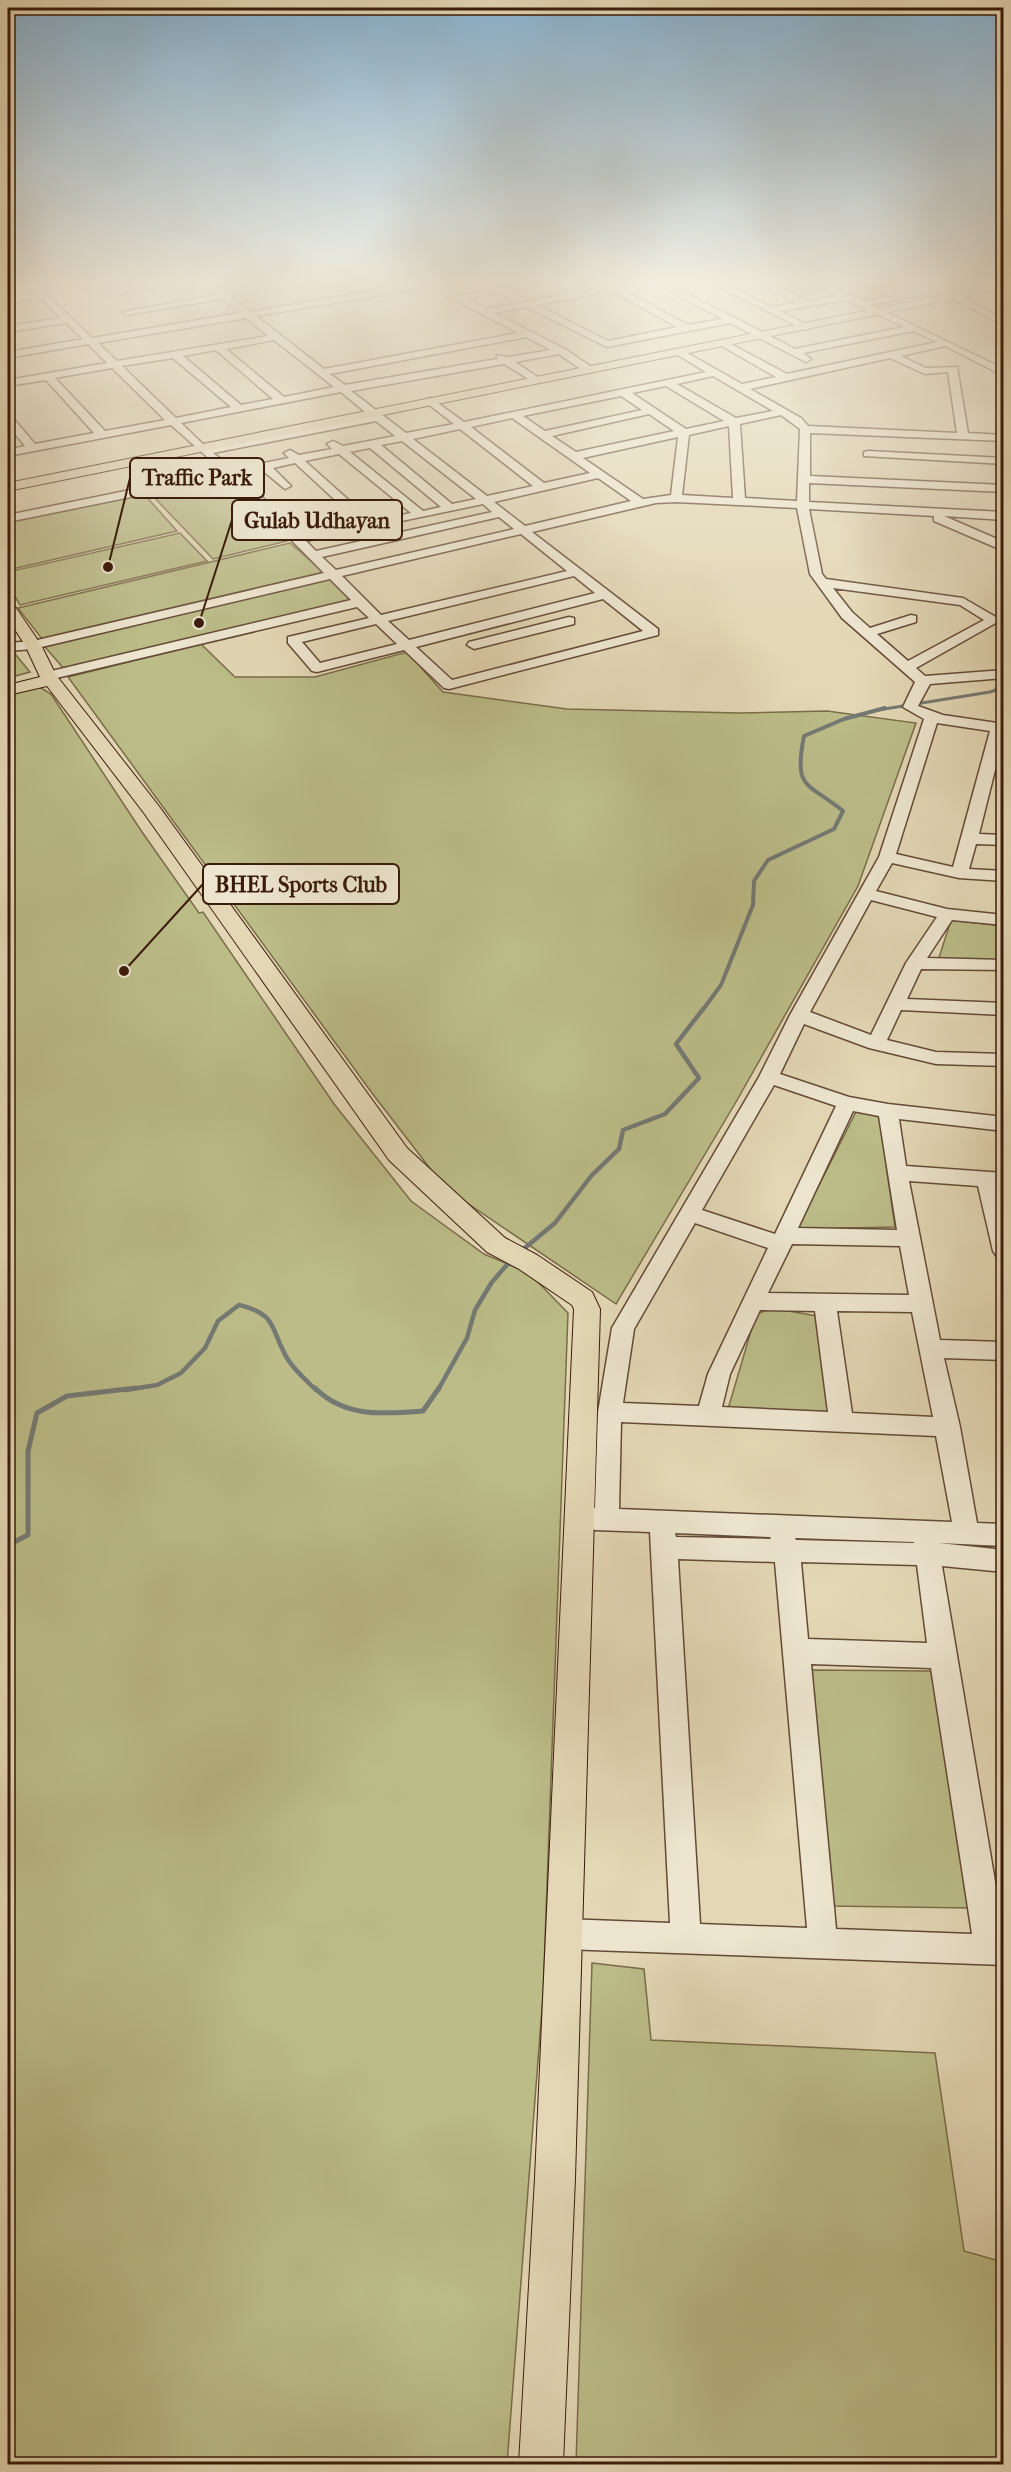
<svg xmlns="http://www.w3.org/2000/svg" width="1011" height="2472" font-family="'IM FELL French Canon',serif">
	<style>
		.green { fill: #bbbc88; stroke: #7a6c49; stroke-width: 1.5 }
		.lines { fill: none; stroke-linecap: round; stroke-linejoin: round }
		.stream-far3 { stroke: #747973; stroke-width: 3 }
		.stream-far2 { stroke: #747973; stroke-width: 4 }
		.stream-far1 { stroke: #747973; stroke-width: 4.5 }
		.stream { stroke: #747973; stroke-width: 5 }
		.minor-casing { stroke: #644a35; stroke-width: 3 }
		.major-casing { stroke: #3a1b0a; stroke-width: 2 }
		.minor { fill: #ede5cf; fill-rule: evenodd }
		.major { fill: #e3d7b5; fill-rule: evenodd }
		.leader { fill: none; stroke: #3a1b0a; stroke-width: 2 }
		.callout-dot { fill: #3a1b0a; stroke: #ede5cf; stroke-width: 2 }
		.callout { fill: #ede5cf; stroke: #3a1b0a; stroke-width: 2 }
		.callout-label { font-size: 22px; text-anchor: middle; font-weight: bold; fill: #3a1b0a }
	</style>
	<rect width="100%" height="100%" fill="#e3d7b5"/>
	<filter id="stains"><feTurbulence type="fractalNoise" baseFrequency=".00333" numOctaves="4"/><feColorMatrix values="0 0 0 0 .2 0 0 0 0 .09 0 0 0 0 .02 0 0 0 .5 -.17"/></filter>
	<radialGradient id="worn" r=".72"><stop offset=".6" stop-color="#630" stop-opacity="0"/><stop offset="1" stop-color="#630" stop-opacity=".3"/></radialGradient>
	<g class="green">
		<polygon points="224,476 287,541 213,559 150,493"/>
		<polygon points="144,494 177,531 8,570 8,521"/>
		<polygon points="180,533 207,561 20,605 8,585 8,572"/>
		<polygon points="290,543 324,572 42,639 18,608"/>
		<polygon points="330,577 353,599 65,670 45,647"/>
		<polygon points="201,644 235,677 315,677 407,652 443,692 567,709 739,713 827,711 916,723 858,886 736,1102 616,1304 445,1188 372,1093 68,677"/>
		<polygon points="11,649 30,672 8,678 8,650"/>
		<polygon points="38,686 51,694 142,832 199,913 203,912 334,1104 411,1201 484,1254 529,1273 568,1313 543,1995 507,2464 8,2464 8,694"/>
		<polygon points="951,920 1003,926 1003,961 938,961"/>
		<polygon points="857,1110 879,1117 895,1227 797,1229"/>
		<polygon points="773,1308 816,1316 830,1412 728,1409 756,1314"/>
		<polygon points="809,1670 931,1671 972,1908 829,1906"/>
		<polygon points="592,1963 644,1969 651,2040 935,2053 964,2251 1003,2262 1003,2464 576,2464"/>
	</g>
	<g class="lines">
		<polyline class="stream-far3" points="878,710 990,692 1004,687"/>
		<path class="stream-far2" d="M702 1011 721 985 753 905 754 881 768 860 834 829 843 811C808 782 793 791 804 736L844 719 885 708"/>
		<g class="stream-far1">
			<polyline points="520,1252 555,1223 592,1175 619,1149 623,1130 665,1114 699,1078 676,1044 703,1009"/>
			<path d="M126 1390 157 1385 181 1373 205 1348 218 1321 239 1305C278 1314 270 1329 287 1358 294 1370 306 1380 316 1390"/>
			<polyline points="438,1390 467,1338 475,1310 492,1282 512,1259"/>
		</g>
		<g class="stream">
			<path d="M315 1388C345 1418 384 1414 423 1411L439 1388"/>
			<polyline points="8,1545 28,1535 28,1451 37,1413 67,1396 136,1388"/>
		</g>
		<defs>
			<g id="minor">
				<path d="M25 282H34L92 338 240 313 222 299 127 315 122 312 216 295 202 282C215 282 221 292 233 293L231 297 250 312 422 282H446L439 285 458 295 537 282H557L467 299 486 309 605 287 599 282H609L688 325 722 319 653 282H665L795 349 904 327 846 300 780 311 808 325V329L805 330 709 282H720L771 307 796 303 758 282H769L807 301 838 296 810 282H822L864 301 901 294 877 282C905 282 906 297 934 283L940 285 972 282 947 289 1004 319 996 321 937 291 872 305 1004 369V376L945 346 901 356 926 368 957 367 968 433 1004 435V441L810 433V476L1004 485V492L809 483V502L1004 512V520L944 516 1004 542V551L934 521V516L809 509 822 574 826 579 963 598 1001 620 916 668 925 676 1004 670V678L930 684 918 706 943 715 1004 724V734L979 834 1004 835V845L976 844 969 869 1004 871V881L959 878 892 863 876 891 947 909 1004 915V925L952 920 927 958 1004 960V970L921 969 907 999 1004 1003V1015L901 1010 887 1040 936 1052 1004 1054V1066L936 1064 869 1048 804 1024 780 1074 849 1097 888 1104 1004 1117V1131L899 1119 906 1166 1004 1173V1187H999L1004 1205V1259L997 1257 993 1251 978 1186 909 1181 940 1340 1004 1342V1360L944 1358 960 1427 977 1523 1004 1524V1546L939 1543 1004 1550V1572L942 1566 1004 1935V1965L564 1949 553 1945 549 1934 553 1923 564 1919 670 1923 650 1532 595 1530 586 1527 583 1519 586 1511 595 1508 598 1412 612 1328 759 1077 790 1015 879 857 924 719 903 707 915 682 842 618 810 574 797 508 676 502 656 503 532 532 658 629V635L449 689 444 688 404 650 317 672 312 671 288 643V637L369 618 357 607 48 680 43 679V673L351 600 330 579 33 649 8 651V643L33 641 324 573 229 477 8 522V515L223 471 171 425 8 456V450L25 446 8 425V416L12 417 35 444 94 433 46 380 8 386V380L107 363 88 344 8 358V352L83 339 66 323 8 332V326L61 318 40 298 8 303V297L35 293ZM429 287 518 333 324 369 256 316ZM612 291 677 327 608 341 537 305ZM526 307 607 347 730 323 806 362 811 359 803 353 913 331 937 342 787 374 723 340 720 341V345L776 377 742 384 680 349 675 352 676 354 706 372 464 422 431 398 427 399V403L454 424 406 433 351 391 504 364 535 383 539 382V378L515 362 559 354 585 372H593V368L565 349 494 313ZM246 318 268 336 117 361 98 343ZM526 337 551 350 508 357 497 355V359L345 385 330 374ZM274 340 334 387 284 397 226 349ZM216 350 273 399 241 405 183 356ZM173 358 231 407 176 418 122 366ZM890 358 925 374 948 372 957 433 808 426 801 418 750 389ZM112 368 165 420 105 431 55 378ZM713 376 773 411 736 418 677 384ZM666 386 724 421 686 429 632 393ZM341 392 370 416 206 447 181 423ZM621 396 642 410 545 431 523 416ZM649 414 674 431 576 452 552 436ZM781 415 800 429 797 501 745 498 740 424ZM512 418 590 473 544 483 471 427ZM376 421 395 436 343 446 333 441 327 444 332 449 299 455 290 450 284 453 289 458 234 469 213 453ZM729 426 733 498 682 495 689 435ZM460 429 533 486 487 496 413 439ZM678 437 671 495 643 499 583 458ZM402 441 476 499 452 504 381 445ZM370 448 441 507 423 511 350 452ZM339 454 411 513 372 521 305 461ZM295 463 360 523 300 535 240 475 262 470 285 489 291 486 273 468ZM598 478 631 501 525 526 494 502ZM483 504 492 512 316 551 306 541ZM499 517 514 529 336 570 322 557ZM521 534 567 571 381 615 342 576ZM574 576 595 593 409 640 388 621ZM833 588 960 605 984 620 908 661 877 634 916 622V616L911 615 870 628 852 612ZM603 599 643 631 452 680 416 647ZM376 624 397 644 320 663 302 642ZM937 723 990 731 953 867 896 854ZM871 900 937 917 906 963 871 1035 810 1012ZM774 1085 836 1106 775 1234 702 1210ZM853 1111 879 1116 897 1230 798 1228ZM695 1223 768 1248 708 1374 699 1406 623 1403 634 1329ZM792 1244 900 1246 909 1295 768 1293ZM760 1310 815 1311 828 1412 722 1407 730 1374ZM837 1311 912 1312 933 1417 852 1413ZM621 1422 936 1436 952 1522 619 1509ZM675 1533 770 1537 771 1539 676 1537ZM795 1538 914 1542V1543L796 1540ZM678 1559 775 1562 807 1928 700 1924ZM801 1562 917 1565 927 1643 808 1639ZM811 1664 931 1668 972 1934 836 1929Z"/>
				<polygon points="164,282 186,282 107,296 102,293"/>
				<polygon points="318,282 339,282 302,290 297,287"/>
				<polygon points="855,282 875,282 857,287 852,284"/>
				<polygon points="868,451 1004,458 1004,464 864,456 864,452"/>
				<polygon points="569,617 574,618 574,624 474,649 467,645 469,642"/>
			</g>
			<g id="major">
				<polygon points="1004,283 1004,289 8,491 8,483"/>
				<polygon points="8,603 14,605 41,645 56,675 158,805 407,1148 505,1238 537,1255 592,1292 600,1309 575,2178 563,2464 519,2464 535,2178 574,1309 572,1305 519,1269 487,1252 389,1160 144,813 47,686 8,695 8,685 40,677 25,645 8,619"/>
			</g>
		</defs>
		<use href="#minor" class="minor-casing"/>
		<use href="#major" class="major-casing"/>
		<use href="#minor" class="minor"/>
		<use href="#major" class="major"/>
	</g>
	<linearGradient id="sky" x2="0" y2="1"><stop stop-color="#89b5d5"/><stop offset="0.45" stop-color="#f2edde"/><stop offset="1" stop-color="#f2edde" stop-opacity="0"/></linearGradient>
	<rect width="1011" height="628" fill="url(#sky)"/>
	<path class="leader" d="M108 567L130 478M199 623L232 520M124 971L203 884"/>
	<g class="callout-dot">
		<circle cx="108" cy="567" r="6"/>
		<circle cx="199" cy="623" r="6"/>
		<circle cx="124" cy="971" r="6"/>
	</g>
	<g class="callout">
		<rect x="130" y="458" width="134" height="40" rx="6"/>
		<rect x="232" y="500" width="170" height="40" rx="6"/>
		<rect x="203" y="864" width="196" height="40" rx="6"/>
	</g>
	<g class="callout-label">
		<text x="197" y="485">Traffic Park</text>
		<text x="317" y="528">Gulab Udhayan</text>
		<text x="301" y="892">BHEL Sports Club</text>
	</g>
	<rect width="1011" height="2472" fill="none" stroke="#e3d7b5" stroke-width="30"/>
	<rect x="9" y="9" width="993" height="2454" fill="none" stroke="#3a1b0a" stroke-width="3"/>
	<rect x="15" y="15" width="981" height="2442" fill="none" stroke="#3a1b0a" stroke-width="1.5"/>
	<rect width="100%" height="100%" filter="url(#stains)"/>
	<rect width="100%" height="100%" fill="url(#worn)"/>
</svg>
